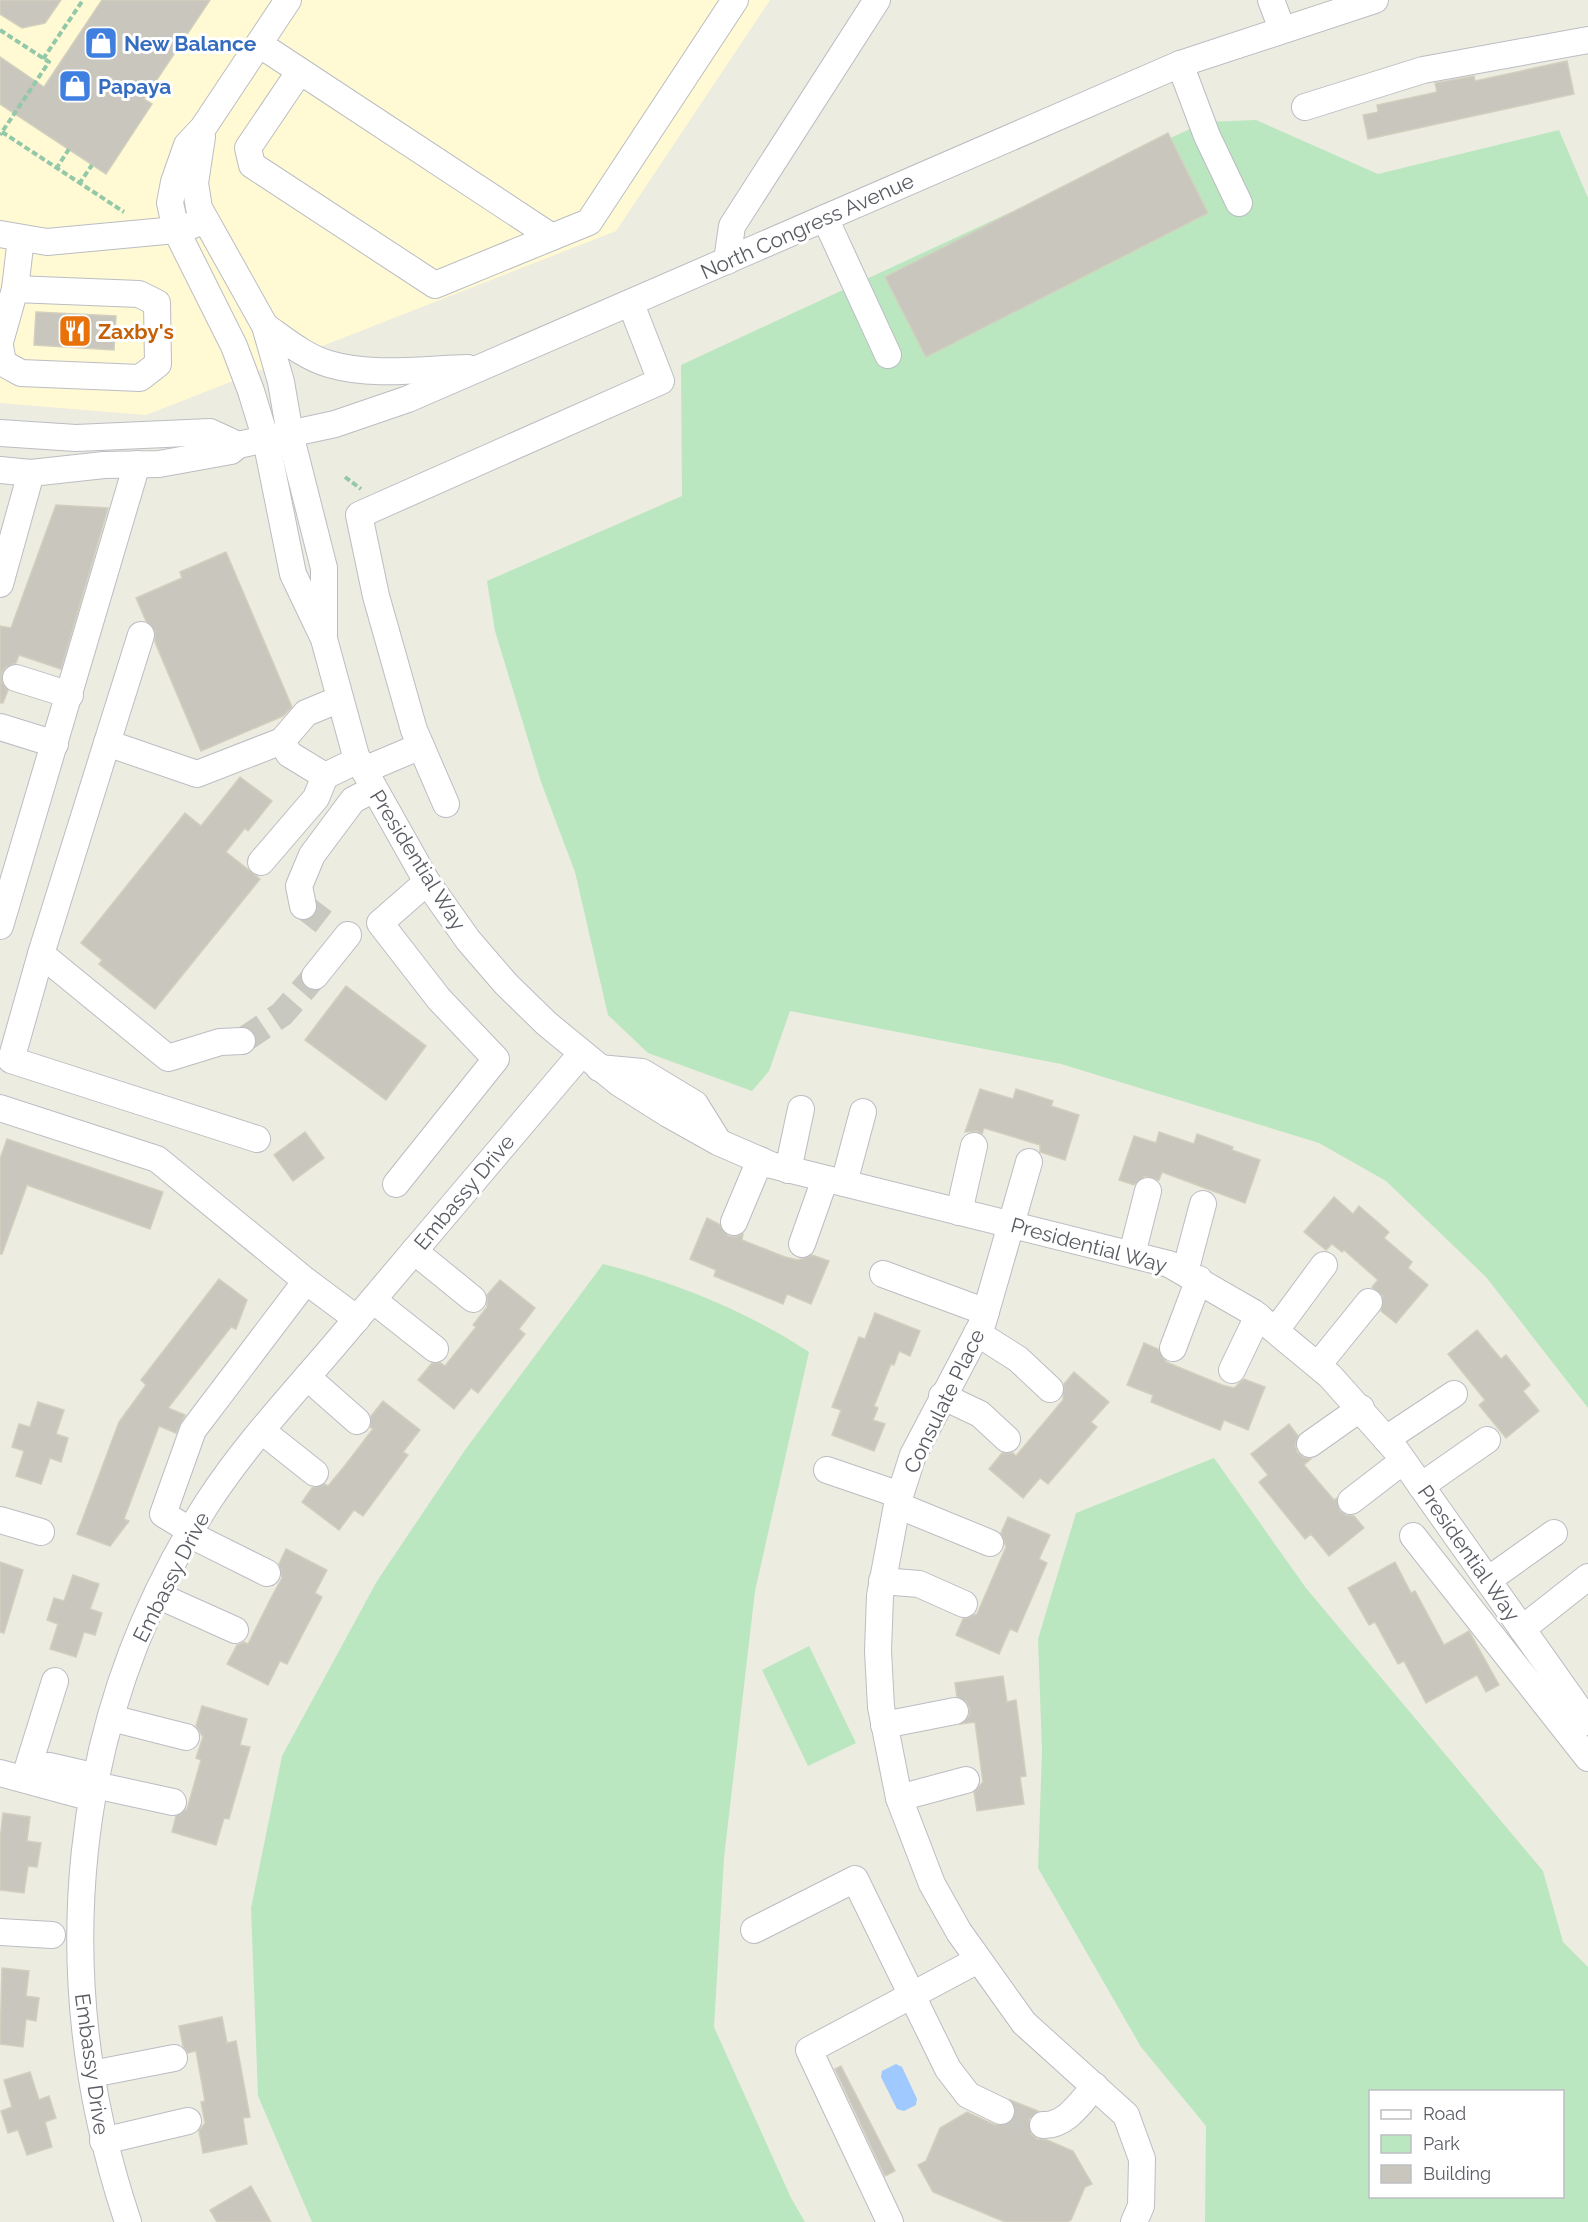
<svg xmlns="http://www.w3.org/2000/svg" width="1588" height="2222" font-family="Raleway,sans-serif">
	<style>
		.commercial { fill: #fffad4 }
		.green { fill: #bbe7c0; fill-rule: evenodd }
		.water { fill: #9fc9ff }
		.building { fill: #c8c6bd; stroke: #d2cfbe; stroke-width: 1.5 }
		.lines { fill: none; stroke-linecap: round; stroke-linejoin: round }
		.minor-tunnel { stroke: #c8c8c1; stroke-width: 26; stroke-dasharray: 26 13; stroke-linecap: butt }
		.minor-casing { stroke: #bbbdc3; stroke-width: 28 }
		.path { stroke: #93c8a9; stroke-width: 4; stroke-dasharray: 6 3; stroke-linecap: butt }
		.minor { stroke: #fff; stroke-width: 26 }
		.labels { text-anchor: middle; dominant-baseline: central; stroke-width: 6; stroke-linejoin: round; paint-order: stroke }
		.shop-label { font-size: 21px; font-weight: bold; fill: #366cbe; stroke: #fff; text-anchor: start }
		.street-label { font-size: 21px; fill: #595c63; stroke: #fff }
		.food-label { font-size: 21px; font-weight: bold; fill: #c56008; stroke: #fff; text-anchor: start }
	</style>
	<rect width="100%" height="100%" fill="#edece0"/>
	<polygon class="commercial" points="0,0 770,0 616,231 146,415 0,403"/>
	<g class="green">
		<polygon points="1256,120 1378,174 1559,130 1588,198 1588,1408 1486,1277 1386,1181 1319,1143 1061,1064 790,1011 769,1071 752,1091 648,1053 608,1015 575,872 541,782 495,631 487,581 682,496 681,365 1205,122"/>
		<path d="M603 1264C674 1282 747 1311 809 1352L755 1591 724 1858 714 2027 791 2198 805 2222H312L258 2096 251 1908 282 1756 377 1581 465 1450Z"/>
		<path d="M1214 1458 1306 1588 1543 1871 1563 1942 1588 1967V2222H1205L1206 2126 1141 2047 1038 1868 1042 1751 1038 1639 1076 1513ZM1370 2092H1562V2196H1370Z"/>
		<polygon points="809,1646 856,1743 808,1766 762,1670"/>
	</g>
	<polygon class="water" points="896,2064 902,2067 917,2099 916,2105 904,2111 897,2109 881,2077 882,2071"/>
	<g class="building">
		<polygon points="0,0 61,0 45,23 22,28 0,14"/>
		<polygon points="102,0 210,0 144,99 152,104 106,174 0,104 0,57 44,87"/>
		<polygon points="1567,61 1574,94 1368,139 1363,115 1378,112 1377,105 1437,92 1435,83 1474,76 1475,81"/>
		<polygon points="1168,133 1208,213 926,357 885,277"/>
		<polygon points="36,312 116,316 114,350 34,345"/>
		<polygon points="56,505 108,508 61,669 19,655 16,663 6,667 2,673 2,682 8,690 3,703 0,703 0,626 11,628"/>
		<polygon points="226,552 292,707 283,716 201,751 155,642 155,631 146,621 136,598 182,578 180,572"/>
		<polygon points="240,777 272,801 248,831 245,828 226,852 260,879 155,1009 99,964 102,960 81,943 185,813 201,826"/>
		<polygon points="346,986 426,1046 386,1100 305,1040"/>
		<polygon points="980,1089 1013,1099 1016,1089 1053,1101 1051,1106 1079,1115 1065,1160 1040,1152 1040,1145 984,1128 982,1134 977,1131 965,1132"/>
		<polygon points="305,1132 324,1158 293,1181 274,1155"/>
		<polygon points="1159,1132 1194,1144 1197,1134 1233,1147 1232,1150 1260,1160 1245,1203 1162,1172 1159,1180 1145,1176 1134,1185 1119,1180 1134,1136 1156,1143"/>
		<polygon points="7,1139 163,1192 150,1229 27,1185 2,1254 0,1254 0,1159"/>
		<polygon points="1334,1197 1353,1214 1359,1206 1389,1232 1384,1238 1412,1262 1408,1268 1428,1285 1396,1323 1381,1311 1383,1296 1372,1287 1378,1280 1344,1250 1342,1252 1332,1244 1326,1250 1304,1232"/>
		<polygon points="707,1218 719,1224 728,1236 735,1237 743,1234 742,1240 785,1257 798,1260 812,1255 829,1261 811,1304 787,1294 783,1304 714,1276 716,1270 690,1259"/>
		<polygon points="219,1279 247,1300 236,1329 231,1327 168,1408 185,1415 176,1433 159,1426 124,1519 129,1521 110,1546 77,1534 119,1422 146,1385 141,1380"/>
		<polygon points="500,1280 535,1308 519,1329 525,1334 478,1393 471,1388 454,1409 418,1380 432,1363 441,1363 445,1366 476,1327 473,1325 487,1307 487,1295"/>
		<polygon points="875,1313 920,1331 910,1356 899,1351 894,1365 891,1364 874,1406 878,1408 873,1420 885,1424 874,1451 832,1435 841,1410 832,1407 859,1337 865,1339"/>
		<polygon points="1477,1330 1501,1359 1506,1355 1530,1385 1523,1391 1539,1411 1506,1438 1479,1405 1485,1400 1448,1354"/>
		<polygon points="1144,1343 1158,1349 1166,1362 1222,1385 1234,1388 1244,1379 1265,1387 1248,1430 1224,1420 1220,1430 1151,1402 1153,1395 1127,1385"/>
		<polygon points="1074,1372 1109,1402 1091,1422 1097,1427 1048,1484 1040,1478 1023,1498 989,1469 1002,1453 1013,1453 1016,1456 1063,1400 1064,1384"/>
		<polygon points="383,1401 420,1430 403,1452 408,1455 363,1516 354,1510 339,1530 302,1502 312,1488 325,1484 328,1486 343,1468 373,1429 370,1427 371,1416"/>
		<polygon points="38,1402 64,1410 56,1434 68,1438 61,1462 50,1458 41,1484 16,1476 24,1451 12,1447 19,1424 30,1427"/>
		<polygon points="1289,1424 1298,1436 1295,1445 1297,1452 1303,1457 1311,1459 1304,1465 1334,1500 1337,1498 1340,1511 1346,1515 1354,1516 1364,1528 1329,1556 1311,1534 1305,1539 1259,1482 1268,1475 1251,1454"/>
		<polygon points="1008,1517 1050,1535 1039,1559 1047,1563 1017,1632 1010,1629 999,1654 956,1635 963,1619 977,1614 1006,1547 1001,1533"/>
		<polygon points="286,1549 327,1570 315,1593 322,1597 287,1664 280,1661 268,1685 227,1664 237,1645 244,1642 248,1644 271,1598 282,1578 279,1564"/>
		<polygon points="0,1562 23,1570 4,1633 0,1632"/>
		<polygon points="1395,1562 1411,1593 1415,1591 1444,1645 1469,1631 1499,1685 1486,1692 1477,1675 1426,1703 1404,1661 1398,1664 1375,1622 1369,1625 1348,1588"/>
		<polygon points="73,1575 99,1584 90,1609 102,1613 95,1635 84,1632 76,1657 50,1649 58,1624 47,1620 54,1598 64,1601"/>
		<polygon points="1003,1676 1007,1702 1016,1700 1026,1776 1020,1777 1024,1804 977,1811 974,1792 983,1782 975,1722 961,1724 969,1716 970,1709 966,1701 957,1697 955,1683"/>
		<polygon points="202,1706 247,1719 240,1745 250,1747 229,1819 224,1818 216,1845 172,1832 176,1816 187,1809 201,1760 196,1758 203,1737 196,1726"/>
		<polygon points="3,1813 30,1817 27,1841 41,1843 37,1867 28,1866 24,1893 0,1890 0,1840"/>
		<polygon points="2,1968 29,1971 26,1996 39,1998 36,2021 26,2019 23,2047 0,2044"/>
		<polygon points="222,2017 227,2043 236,2041 250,2117 243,2118 247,2144 203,2153 199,2131 205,2123 201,2102 205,2101 196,2051 188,2053 183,2046 179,2026"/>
		<polygon points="841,2066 895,2171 885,2176 835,2069"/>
		<polygon points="30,2072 39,2100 49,2096 56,2118 45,2122 52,2147 27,2155 18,2130 8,2133 1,2111 12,2107 4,2080"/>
		<polygon points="1010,2100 1038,2111 1029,2119 1031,2134 1037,2139 1047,2140 1073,2151 1092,2184 1085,2187 1071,2220 1067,2222 1005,2222 933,2192 918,2165 926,2161 940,2128 967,2112 995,2125 1010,2123 1016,2110"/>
		<polygon points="251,2186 271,2222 217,2222 210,2210"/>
	</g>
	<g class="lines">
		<g class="minor-tunnel">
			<polyline points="303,906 333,929"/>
			<polyline points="242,1041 282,1014 315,976"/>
			<polyline points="1001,2111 1030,2124 1043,2125"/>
		</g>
		<defs>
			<g id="minor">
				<polyline points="288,0 203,128 187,145 174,182 170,203 176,230 234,346 251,391 266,440 293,574 324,639 356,756 364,770 427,882 468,940 506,984 547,1024 619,1083 668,1114 718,1142 771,1165 1169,1264 1254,1313 1330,1376 1395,1449 1588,1722"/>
				<polyline points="1271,0 1282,29"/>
				<polyline points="259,44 300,71 552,237 435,285 252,165 248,148 300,71"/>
				<polyline points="1180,64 1207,136 1239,203"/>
				<polyline points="1305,107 1423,70 1588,40"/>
				<polyline points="202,137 195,183 199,208 265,326 281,382 290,434 324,568 324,633"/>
				<polyline points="825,218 888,355"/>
				<polyline points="0,234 47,242 176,230 193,225"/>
				<polyline points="552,237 589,222 735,0"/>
				<polyline points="727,261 732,226 877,0"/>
				<path d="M265 326C285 340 305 357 329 364 373 377 422 369 468 368"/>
				<polyline points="0,342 15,289 21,238"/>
				<polyline points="0,346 3,363 21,373 140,378 158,364 157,303 139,294 15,289"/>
				<polyline points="0,433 76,438 210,432 238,445"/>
				<polyline points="0,470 31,473 104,465 159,464 231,451 238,445 335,424 408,399 1180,64 1375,0"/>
				<polyline points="0,584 31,473"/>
				<polyline points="141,635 107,743 197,774 282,741"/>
				<polyline points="16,678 70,695"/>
				<polyline points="340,699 306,713 282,741 289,754 325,776 358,760"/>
				<polyline points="0,727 55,744"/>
				<polyline points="107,743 41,954 168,1058 220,1042 242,1041"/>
				<polyline points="364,770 421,746"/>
				<polyline points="446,804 414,730 376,596 359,515 661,381 631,304"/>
				<polyline points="261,862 316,798 325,776"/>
				<polyline points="303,906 299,886 312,855 353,800 374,789"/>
				<polyline points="0,926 137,464"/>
				<polyline points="41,954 11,1060 257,1139"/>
				<polyline points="315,976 348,935"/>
				<polyline points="599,1068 642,1072 695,1104 718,1141"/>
				<polyline points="0,1108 157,1159 306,1281"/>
				<polyline points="1029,1162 983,1322 913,1455 897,1505 880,1596 878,1651 881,1707 899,1798 932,1884 959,1932 1024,2023 1126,2115 1142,2159 1141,2206 1134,2222"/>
				<polyline points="788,1170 801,1109"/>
				<polyline points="844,1183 863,1112"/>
				<polyline points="396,1184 496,1059 439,999 380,923 427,882"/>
				<polyline points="959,1212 974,1146"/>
				<polyline points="734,1222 760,1160"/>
				<polyline points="802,1244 825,1179"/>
				<polyline points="414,1251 473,1299"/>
				<polyline points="1132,1254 1148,1191"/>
				<polyline points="1185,1272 1203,1204"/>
				<polyline points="883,1274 986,1312"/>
				<polyline points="373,1300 435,1349"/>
				<polyline points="1276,1330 1324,1265"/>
				<polyline points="977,1333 1018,1359 1050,1389"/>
				<polyline points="1173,1348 1199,1279"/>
				<polyline points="1318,1365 1369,1302"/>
				<polyline points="1232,1370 1258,1316"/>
				<polyline points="307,1377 357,1421"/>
				<polyline points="942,1396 980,1414 1007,1439"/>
				<polyline points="262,1431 315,1473"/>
				<polyline points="1386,1439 1454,1394"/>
				<polyline points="1310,1444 1361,1408"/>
				<polyline points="827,1470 900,1495"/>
				<polyline points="1421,1486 1487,1440"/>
				<polyline points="1351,1501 1403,1461"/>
				<polyline points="897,1505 990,1543"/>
				<polyline points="0,1520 41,1532"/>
				<polyline points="191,1531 163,1514 193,1430 306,1281 357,1319"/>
				<polyline points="189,1534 267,1573"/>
				<polyline points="1413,1536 1588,1758"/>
				<polyline points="1488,1580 1554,1533"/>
				<polyline points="882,1581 919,1584 964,1604"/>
				<polyline points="157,1595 235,1630"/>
				<polyline points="1522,1629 1588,1577"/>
				<polyline points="111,1718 186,1737"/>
				<polyline points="884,1725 955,1711"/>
				<polyline points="0,1773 92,1798"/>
				<polyline points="25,1777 55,1681"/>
				<polyline points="25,1777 49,1766 97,1777"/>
				<polyline points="95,1785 173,1802"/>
				<polyline points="899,1798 966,1780"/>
				<polyline points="754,1930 855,1879 948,2069 968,2095 1001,2111"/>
				<polyline points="0,1932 52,1935"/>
				<polyline points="92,2074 174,2058"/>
				<path d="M1043 2125C1066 2126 1081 2102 1095 2086"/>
				<polyline points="103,2141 188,2121"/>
				<path d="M128 2222C46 1978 68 1720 208 1502 247 1442 297 1390 343 1335 422 1241 502 1148 581 1054"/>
				<polyline points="890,2222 809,2050 978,1960"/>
			</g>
		</defs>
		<use href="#minor" class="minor-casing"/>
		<g class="path">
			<polyline points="0,30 49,62 0,135"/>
			<polyline points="43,59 83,0"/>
			<polyline points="2,132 124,212"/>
			<polyline points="56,169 69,149"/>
			<polyline points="79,184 92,165"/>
			<polyline points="345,477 361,489"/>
		</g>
		<use href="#minor" class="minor"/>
	</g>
	<defs>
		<symbol id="shop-square" viewBox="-11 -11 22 22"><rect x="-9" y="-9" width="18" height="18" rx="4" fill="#3f7fe0" stroke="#fff"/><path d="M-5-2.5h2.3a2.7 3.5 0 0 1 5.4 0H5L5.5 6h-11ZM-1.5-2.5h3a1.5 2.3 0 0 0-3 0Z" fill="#fff"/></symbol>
		<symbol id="restaurant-square" viewBox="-11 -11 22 22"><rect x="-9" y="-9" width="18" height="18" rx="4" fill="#e8710a" stroke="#fff"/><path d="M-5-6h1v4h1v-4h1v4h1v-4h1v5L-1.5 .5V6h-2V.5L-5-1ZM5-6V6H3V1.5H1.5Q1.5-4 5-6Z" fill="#fff"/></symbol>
	</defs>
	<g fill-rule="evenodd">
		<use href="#shop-square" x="82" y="24" width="38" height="38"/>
		<use href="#shop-square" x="56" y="67" width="38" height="38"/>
		<use href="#restaurant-square" x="56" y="312" width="38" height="38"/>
	</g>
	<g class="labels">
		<g class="shop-label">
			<text x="124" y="43">New Balance</text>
			<text x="98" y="86">Papaya</text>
		</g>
		<g class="street-label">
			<text transform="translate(807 226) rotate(-24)">North Congress Avenue</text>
			<text transform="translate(418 860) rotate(58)">Presidential Way</text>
			<text transform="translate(464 1192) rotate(-50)">Embassy Drive</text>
			<text transform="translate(1089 1245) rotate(15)">Presidential Way</text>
			<text transform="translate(944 1401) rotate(-64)">Consulate Place</text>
			<text transform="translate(1469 1553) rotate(55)">Presidential Way</text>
			<text transform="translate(171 1577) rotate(-63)">Embassy Drive</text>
			<text transform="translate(92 2064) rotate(82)">Embassy Drive</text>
		</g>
		<g class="food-label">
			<text x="98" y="331">Zaxby's</text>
		</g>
	</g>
	<rect x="1369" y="2090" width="195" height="108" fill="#ffffff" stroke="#bdbec1" stroke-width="1.5"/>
	<rect x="1381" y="2110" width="30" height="9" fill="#ffffff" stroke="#bdbec1" stroke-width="1.5"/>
	<text x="1423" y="2120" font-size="18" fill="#595c63">Road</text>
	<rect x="1381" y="2135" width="30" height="18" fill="#bbe7c0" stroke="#bdbec1" stroke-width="1.5"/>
	<text x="1423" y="2150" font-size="18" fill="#595c63">Park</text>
	<rect x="1381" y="2165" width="30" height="18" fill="#c8c6bd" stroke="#bdbec1" stroke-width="1.5"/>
	<text x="1423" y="2180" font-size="18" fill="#595c63">Building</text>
</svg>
